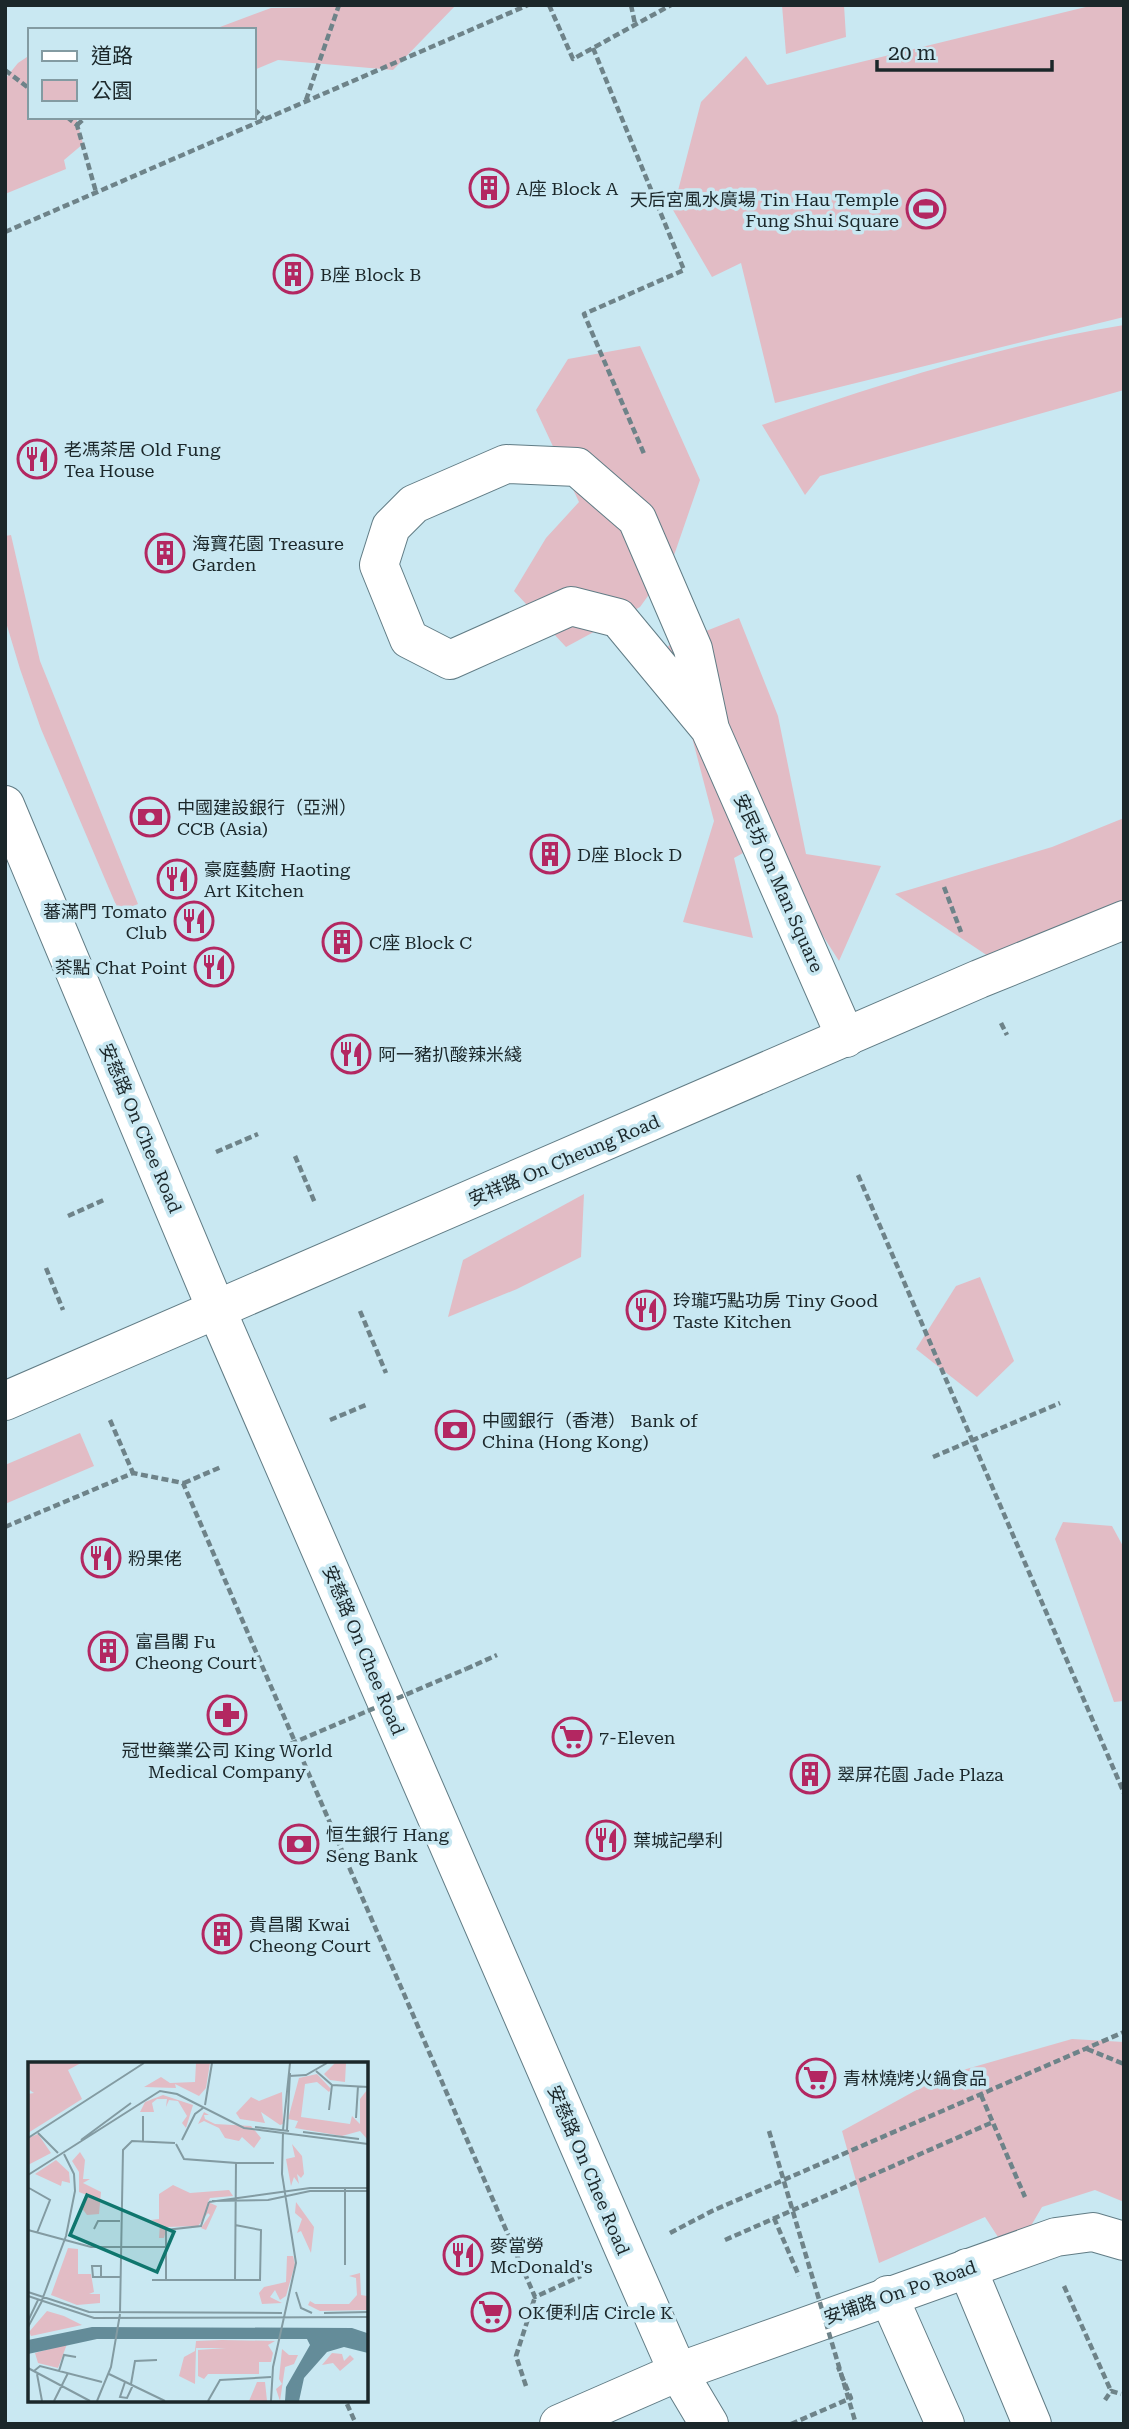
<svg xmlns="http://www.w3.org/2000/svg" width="1129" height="2429" font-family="'Roboto Serif','Noto Sans TC',serif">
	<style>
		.green { fill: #e2bcc5 }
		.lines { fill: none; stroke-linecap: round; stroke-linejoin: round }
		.minor-casing { stroke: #617c85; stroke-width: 40 }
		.path { stroke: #6e8389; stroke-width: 4.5; stroke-dasharray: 7 3.5; stroke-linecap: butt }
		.minor { stroke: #fff; stroke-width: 38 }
		.path-bridge { stroke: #6e8389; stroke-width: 4.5; stroke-dasharray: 7 3.5; stroke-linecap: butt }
		.labels { text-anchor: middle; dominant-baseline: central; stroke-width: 7; stroke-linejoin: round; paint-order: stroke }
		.poi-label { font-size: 18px; fill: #1b272a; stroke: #c9e8f2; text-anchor: start }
		.street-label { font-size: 18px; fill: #1b272a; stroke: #c9e8f2 }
		.inset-road { fill: none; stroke: #839ba2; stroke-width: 2 }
		.view { fill: #0f766e; fill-opacity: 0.15; stroke: #0f766e; stroke-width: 3.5 }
		.inset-edge { fill: none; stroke: #1b272a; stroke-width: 3.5 }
	</style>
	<rect width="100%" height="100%" fill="#c9e8f2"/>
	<g class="green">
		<polygon points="456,5 393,70 278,60 254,70 254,30 212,30 271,8"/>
		<polygon points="782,5 844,5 846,37 786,54"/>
		<polygon points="1094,5 1124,5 1124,317 775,403 741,263 712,277 673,210 701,102 746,56 767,85"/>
		<polygon points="30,55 30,117 76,117 83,144 64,160 66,169 5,194 5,79 18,63"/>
		<path d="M1124 325V390L820 476 805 495 762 425C881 384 999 345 1124 325Z"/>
		<polygon points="640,346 700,480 671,564 640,607 566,647 514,591 546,538 579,502 536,410 568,359"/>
		<polygon points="11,535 40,661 138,904 119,912 41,729 20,669 5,619 5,536"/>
		<polygon points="739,618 778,716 806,854 881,866 839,961 763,842 734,858 753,938 683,922 714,821 668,646"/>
		<polygon points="1124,818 1124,926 1000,964 895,894 1052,847"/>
		<polygon points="584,1194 581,1257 517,1289 448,1317 463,1260"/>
		<polygon points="980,1277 1014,1361 977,1397 916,1349 956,1286"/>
		<polygon points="80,1433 94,1466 5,1504 5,1465"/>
		<polygon points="1063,1522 1112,1526 1124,1548 1124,1701 1114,1702 1055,1539"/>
		<polygon points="1072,2039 1124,2042 1124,2202 1095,2190 1042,2207 1025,2236 998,2237 985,2217 879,2263 842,2131 942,2076"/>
	</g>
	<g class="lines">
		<defs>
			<g id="minor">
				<polyline points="710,729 618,618 571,606 450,660 409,639 379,565 391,527 414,504 506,464 577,467 637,519 693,649 710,729 846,1038"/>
				<polyline points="5,805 217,1311 627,2256 678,2372 709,2424"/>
				<polyline points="5,1401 979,979 1124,920"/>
				<polyline points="967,2268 1032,2424"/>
				<polyline points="888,2295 945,2424"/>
				<polyline points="559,2424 678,2372 1056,2237 1093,2232 1124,2241"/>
			</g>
		</defs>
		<use href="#minor" class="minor-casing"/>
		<g class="path">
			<polyline points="549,5 573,59 671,5"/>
			<polyline points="631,5 635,24"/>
			<polyline points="593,48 684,270 584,314 645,456"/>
			<polyline points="5,70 30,89"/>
			<polyline points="306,100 339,5"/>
			<polyline points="254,109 264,119"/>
			<polyline points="67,117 77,125 96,192"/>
			<polyline points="77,125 86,117"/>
			<polyline points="5,232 528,5"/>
			<polyline points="944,887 961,932"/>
			<polyline points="1001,1023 1007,1035"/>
			<polyline points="216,1152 258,1134"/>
			<polyline points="295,1156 315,1203"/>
			<polyline points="858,1175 1124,1793"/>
			<polyline points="68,1216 106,1199"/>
			<polyline points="46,1268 63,1310"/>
			<polyline points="360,1311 386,1373"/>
			<polyline points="110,1420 133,1473"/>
			<polyline points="330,1420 368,1404"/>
			<polyline points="184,1483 221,1467"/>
			<polyline points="5,1527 133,1473 183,1483 535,2297 581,2276"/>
			<polyline points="466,1669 497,1655"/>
			<polyline points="1087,2049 1124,2064"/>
			<polyline points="981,2095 1025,2197"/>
			<polyline points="774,2218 799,2276"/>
			<polyline points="670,2233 712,2211 1124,2032"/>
			<polyline points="725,2240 993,2122"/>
			<polyline points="1064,2286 1111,2391"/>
			<polyline points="526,2386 516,2356 535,2297"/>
			<polyline points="1105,2400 1111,2391 1121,2394"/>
			<polyline points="347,2404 356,2424"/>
			<polyline points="791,2424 851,2398 838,2367"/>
		</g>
		<use href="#minor" class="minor"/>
		<g class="path-bridge">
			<polyline points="933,1457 1060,1403"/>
			<polyline points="281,1748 466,1669"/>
			<polyline points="769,2131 856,2424"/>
		</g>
	</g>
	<defs>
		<symbol id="building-ring" viewBox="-11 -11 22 22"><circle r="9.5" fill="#c9e8f2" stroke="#b32761" stroke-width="1.5"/><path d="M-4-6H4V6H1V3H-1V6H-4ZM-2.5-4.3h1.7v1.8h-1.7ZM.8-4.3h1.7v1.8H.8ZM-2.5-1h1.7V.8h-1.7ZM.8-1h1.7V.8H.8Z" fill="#b32761"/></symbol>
		<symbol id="stadium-ring" viewBox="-11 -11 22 22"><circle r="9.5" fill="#c9e8f2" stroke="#b32761" stroke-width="1.5"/><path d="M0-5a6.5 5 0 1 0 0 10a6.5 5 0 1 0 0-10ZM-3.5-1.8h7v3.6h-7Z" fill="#b32761"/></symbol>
		<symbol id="restaurant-ring" viewBox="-11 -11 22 22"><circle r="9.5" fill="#c9e8f2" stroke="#b32761" stroke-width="1.5"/><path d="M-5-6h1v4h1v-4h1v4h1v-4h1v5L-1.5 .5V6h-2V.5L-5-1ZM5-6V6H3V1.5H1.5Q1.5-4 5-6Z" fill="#b32761"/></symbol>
		<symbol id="bank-ring" viewBox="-11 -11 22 22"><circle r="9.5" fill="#c9e8f2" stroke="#b32761" stroke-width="1.5"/><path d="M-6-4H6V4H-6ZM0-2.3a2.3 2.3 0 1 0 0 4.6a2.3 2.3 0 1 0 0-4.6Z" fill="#b32761"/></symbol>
		<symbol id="pharmacy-ring" viewBox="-11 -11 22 22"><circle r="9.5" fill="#c9e8f2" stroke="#b32761" stroke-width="1.5"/><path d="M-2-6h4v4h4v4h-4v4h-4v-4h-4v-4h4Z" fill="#b32761"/></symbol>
		<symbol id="supermarket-ring" viewBox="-11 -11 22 22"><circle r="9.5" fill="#c9e8f2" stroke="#b32761" stroke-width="1.5"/><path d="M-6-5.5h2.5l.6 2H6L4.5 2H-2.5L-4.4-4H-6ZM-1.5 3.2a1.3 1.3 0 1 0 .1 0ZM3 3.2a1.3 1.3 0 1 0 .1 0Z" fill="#b32761"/></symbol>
	</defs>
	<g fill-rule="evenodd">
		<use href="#building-ring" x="467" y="166" width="44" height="44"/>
		<use href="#stadium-ring" x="904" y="187" width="44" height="44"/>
		<use href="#building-ring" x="271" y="252" width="44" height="44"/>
		<use href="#restaurant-ring" x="15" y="437" width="44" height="44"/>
		<use href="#building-ring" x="143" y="531" width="44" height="44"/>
		<use href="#bank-ring" x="128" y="795" width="44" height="44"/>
		<use href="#building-ring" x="528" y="832" width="44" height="44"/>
		<use href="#restaurant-ring" x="155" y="857" width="44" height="44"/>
		<use href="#restaurant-ring" x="172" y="899" width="44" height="44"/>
		<use href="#building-ring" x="320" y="920" width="44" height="44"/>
		<use href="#restaurant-ring" x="192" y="945" width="44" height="44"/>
		<use href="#restaurant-ring" x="329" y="1032" width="44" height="44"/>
		<use href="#restaurant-ring" x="624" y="1288" width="44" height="44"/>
		<use href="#bank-ring" x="433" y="1408" width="44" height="44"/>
		<use href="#restaurant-ring" x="79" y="1536" width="44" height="44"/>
		<use href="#building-ring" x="86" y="1629" width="44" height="44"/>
		<use href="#pharmacy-ring" x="205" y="1693" width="44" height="44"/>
		<use href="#supermarket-ring" x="550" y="1715" width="44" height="44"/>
		<use href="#building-ring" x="788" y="1752" width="44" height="44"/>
		<use href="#restaurant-ring" x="584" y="1818" width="44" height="44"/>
		<use href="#bank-ring" x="277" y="1822" width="44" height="44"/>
		<use href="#building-ring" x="200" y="1912" width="44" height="44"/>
		<use href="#supermarket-ring" x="794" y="2056" width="44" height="44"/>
		<use href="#restaurant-ring" x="441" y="2233" width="44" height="44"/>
		<use href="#supermarket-ring" x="469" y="2290" width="44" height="44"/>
	</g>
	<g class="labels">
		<g class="poi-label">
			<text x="516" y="188">A座 Block A</text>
			<text x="899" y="199" text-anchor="end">天后宮風水廣場 Tin Hau Temple<tspan x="899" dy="21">Fung Shui Square</tspan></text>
			<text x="320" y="274">B座 Block B</text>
			<text x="64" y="449">老馮茶居 Old Fung<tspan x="64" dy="21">Tea House</tspan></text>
			<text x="192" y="543">海寶花園 Treasure<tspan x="192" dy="21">Garden</tspan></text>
			<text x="177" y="807">中國建設銀行（亞洲）<tspan x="177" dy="21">CCB (Asia)</tspan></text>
			<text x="577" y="854">D座 Block D</text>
			<text x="204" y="869">豪庭藝廚 Haoting<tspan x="204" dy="21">Art Kitchen</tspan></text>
			<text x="167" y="911" text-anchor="end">蕃滿門 Tomato<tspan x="167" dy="21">Club</tspan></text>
			<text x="369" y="942">C座 Block C</text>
			<text x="187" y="967" text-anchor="end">茶點 Chat Point</text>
			<text x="378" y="1054">阿一豬扒酸辣米綫</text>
			<text x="673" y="1300">玲瓏巧點功房 Tiny Good<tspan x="673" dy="21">Taste Kitchen</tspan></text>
			<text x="482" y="1420">中國銀行（香港） Bank of<tspan x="482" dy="21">China (Hong Kong)</tspan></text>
			<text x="128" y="1558">粉果佬</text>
			<text x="135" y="1641">富昌閣 Fu<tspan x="135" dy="21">Cheong Court</tspan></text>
			<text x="599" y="1737">7-Eleven</text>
			<text x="227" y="1750" text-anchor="middle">冠世藥業公司 King World<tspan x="227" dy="21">Medical Company</tspan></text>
			<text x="837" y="1774">翠屏花園 Jade Plaza</text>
			<text x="326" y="1834">恒生銀行 Hang<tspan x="326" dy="21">Seng Bank</tspan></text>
			<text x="633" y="1840">葉城記學利</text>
			<text x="249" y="1924">貴昌閣 Kwai<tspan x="249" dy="21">Cheong Court</tspan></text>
			<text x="843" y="2078">青林燒烤火鍋食品</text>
			<text x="490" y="2245">麥當勞<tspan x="490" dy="21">McDonald's</tspan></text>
			<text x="518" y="2312">OK便利店 Circle K</text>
		</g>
		<g class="street-label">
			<text transform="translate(779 883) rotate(66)">安民坊 On Man Square</text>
			<text transform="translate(141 1128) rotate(67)">安慈路 On Chee Road</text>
			<text transform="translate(564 1160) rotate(-23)">安祥路 On Cheung Road</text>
			<text transform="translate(364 1650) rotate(67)">安慈路 On Chee Road</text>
			<text transform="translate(589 2170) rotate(67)">安慈路 On Chee Road</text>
			<text transform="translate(900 2292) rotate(-19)">安埔路 On Po Road</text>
		</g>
	</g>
	<g transform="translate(28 2062)">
		<rect width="340" height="340" fill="#c9e8f2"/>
		<path d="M0 1H53L40 8 54 37 0 71V32L6 31 0 27ZM168 1H182L178 26 171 34 147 22 148 26 116 25 133 15 142 21 167 20ZM307 1H318L317 20 302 18 296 12ZM289 12 303 27 301 30 289 20 277 22 273 55 322 62 324 54 332 62V37L339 28V77L332 69 314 74 267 66 270 59 260 57 271 16ZM254 30 255 62 252 63 233 50 237 61 212 57 208 51 223 35 231 39ZM135 33 165 43 158 66 154 61 159 54 150 39 141 38 138 45 139 37H129L124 41 126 50H112L117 40ZM176 50 181 53H176L177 57 187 62 223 64 233 76 226 86 214 75 211 79 197 76 191 66 176 59 170 62ZM10 72 23 91 0 103V76ZM264 82 274 94 276 112 273 116 269 112 271 122 266 115 263 124 258 97 267 95ZM52 90 57 98 55 117H62L55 121 73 130 71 152 59 153 53 145 59 133 51 130V110L44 99ZM28 98 41 110 42 121 34 119 33 124 7 112ZM145 123 162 131 201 128 205 134 182 136 180 140 189 144 178 168 173 166 182 153 180 151 170 164 139 165 136 176H131L132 162 123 158 131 157V132ZM268 140 286 165 283 191 273 169 269 171 274 157 267 151ZM40 186 50 187V212H63L66 230 61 232H72V241L49 243 23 233ZM259 194H265L267 202 258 234 252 238 247 228 242 235 254 241 234 242 231 231 236 225 258 220ZM332 211 333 233 339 234V248L292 249 280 243 282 239 287 242H321L329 233 328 216 321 214ZM19 249 36 254 54 263 3 274 1 270ZM168 279 194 278 247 279 240 283 245 291 243 300H231V312H180L176 317 170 314V288L198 286H168L167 322 151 314 156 295 167 289ZM39 282 30 306 10 301 7 291ZM254 287 261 293H270L266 302 257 305 252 339 248 327 254 322 251 317ZM304 291 314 292 316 299 322 293 326 297 312 309 305 301 294 303ZM229 320H237L239 339H221Z" fill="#e2bcc5"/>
		<path d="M64 265 324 266 339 271 340 291 316 285 299 290 276 316 271 339H257L258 325 282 283 279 277H69L0 292V278Z" fill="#648c99"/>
		<path class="inset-road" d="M288 9 304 23 340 25M261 14 278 13 299 1M177 43 184 1M301 48 304 23M328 56 330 24M227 65 261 69M255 68 262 1M259 68 262 11M275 70 331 77M10 71 30 91M0 76 116 1M53 78 103 41M154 78 167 52 175 46M115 79V54M148 82 156 97 208 101 207 218M208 101H246M0 113 132 29 149 32 216 66 340 82M1 126 22 138 9 171M184 139 240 138 282 129H340M181 140 282 126H340M66 167 70 159H92M0 168 63 185H137M317 203V127M73 215V204H64L65 215H92M124 218H232L233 168 207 163M138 218V168L173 164 181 140M0 230 61 250 254 251M268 230 273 246 284 251M0 234 66 256 340 255M14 238 38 174 47 129 46 112 36 92M92 250 95 88 104 79 147 81M296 251 340 250M0 259 10 238M0 265 14 239M0 306 62 339M6 309 12 304 74 320M31 309 36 293 48 295M9 312 14 339M81 312 137 339M97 320 92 335 99 336 105 323M103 322 107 299 129 298M26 339 40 311M69 339 83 305 92 252M180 339 192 318 243 315M243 339 245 305 268 201 254 112 255 70"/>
		<path class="view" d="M59 133 146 170 129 210 42 173Z"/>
		<rect width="340" height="340" class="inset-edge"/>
	</g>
	<rect width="1129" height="2429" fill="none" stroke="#1b272a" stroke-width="14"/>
	<rect x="28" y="28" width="228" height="91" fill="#c9e8f2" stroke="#839ba2" stroke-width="2"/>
	<rect x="42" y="51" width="35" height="10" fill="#ffffff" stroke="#839ba2" stroke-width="2"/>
	<text x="91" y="63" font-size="21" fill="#1b272a">道路</text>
	<rect x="42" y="80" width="35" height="21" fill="#e2bcc5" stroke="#839ba2" stroke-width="2"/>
	<text x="91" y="98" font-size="21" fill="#1b272a">公園</text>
	<path d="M877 60v10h175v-10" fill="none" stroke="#1b272a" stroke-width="3.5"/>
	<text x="888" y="60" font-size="21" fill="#1b272a" stroke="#c9e8f2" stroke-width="5" paint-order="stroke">20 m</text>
</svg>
